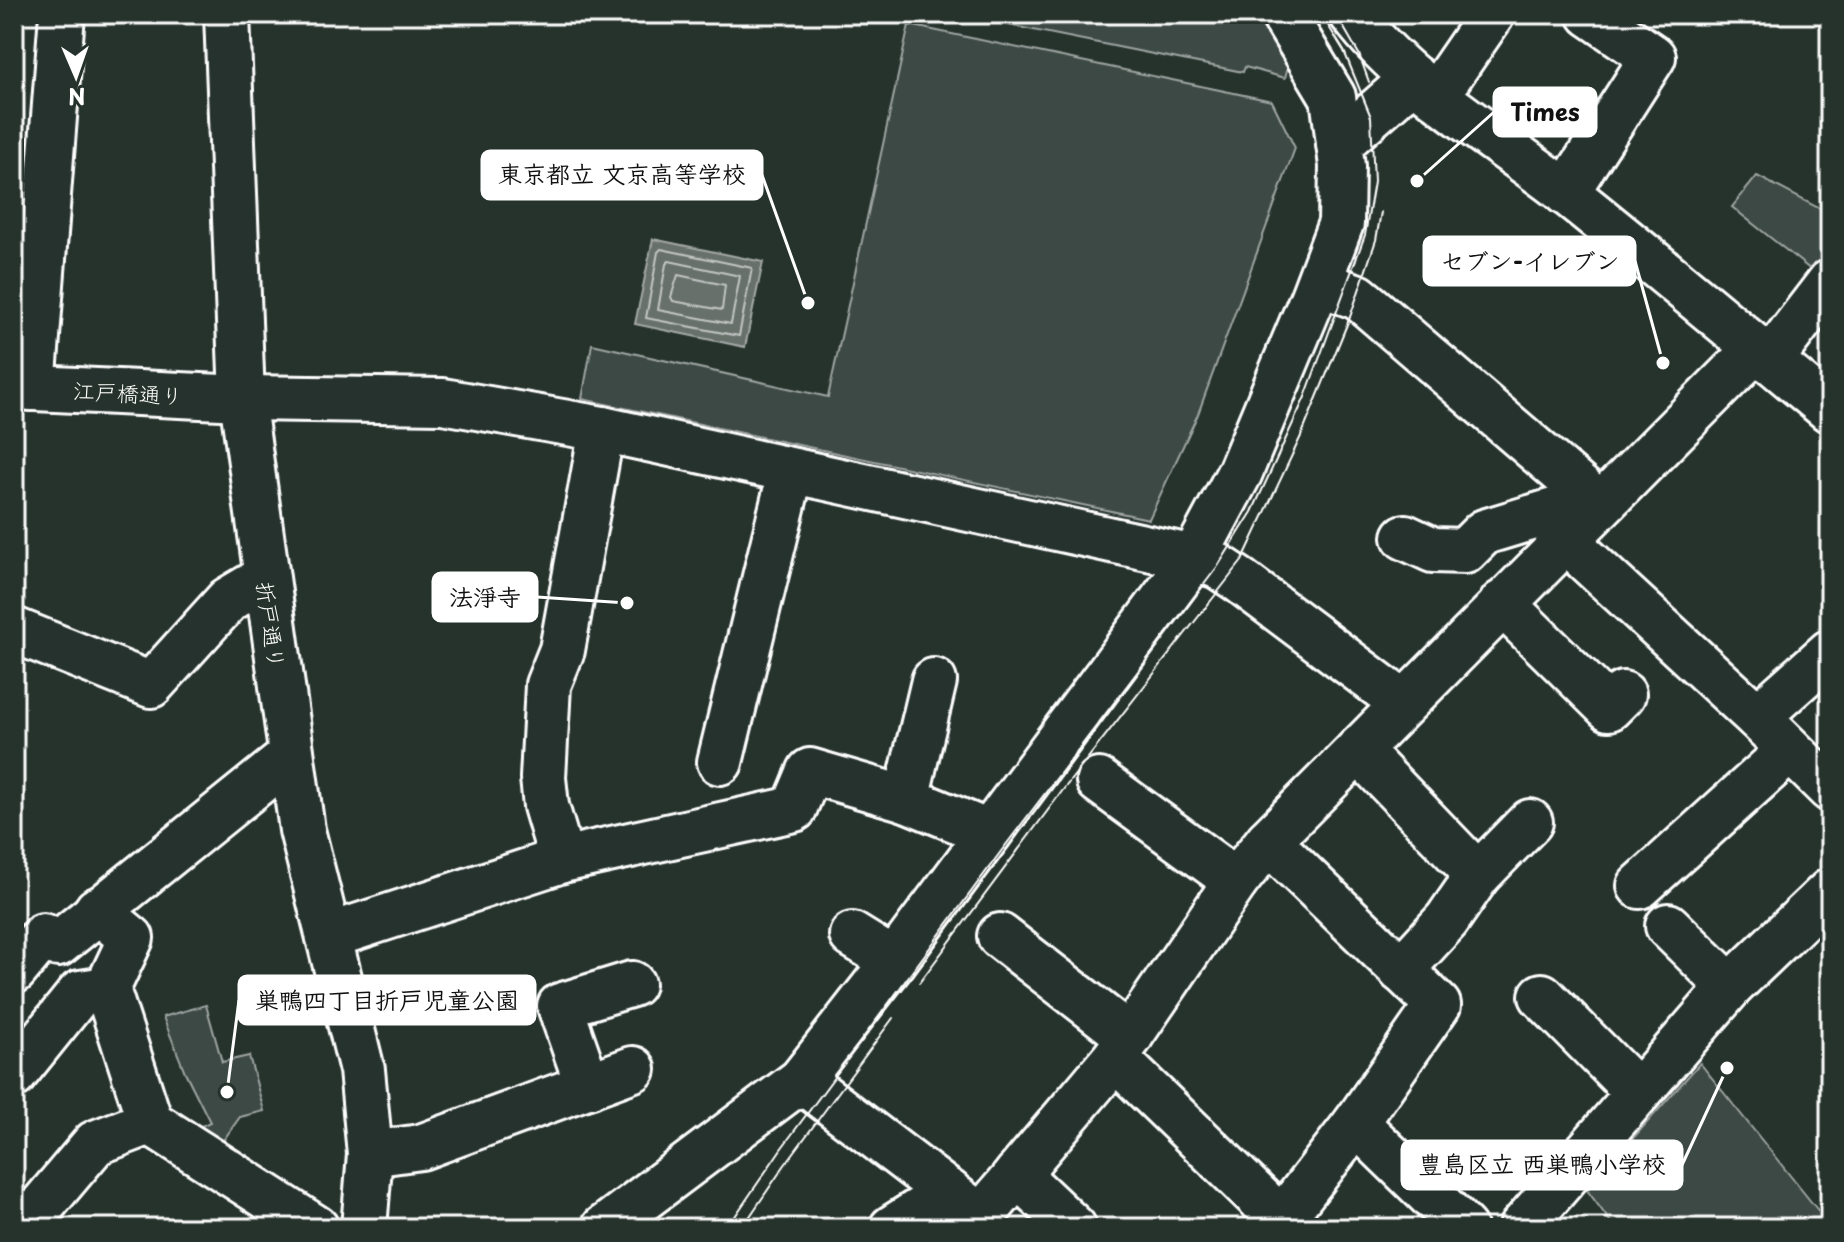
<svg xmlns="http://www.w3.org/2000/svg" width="1844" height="1242" font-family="'Playpen Sans','Klee One',sans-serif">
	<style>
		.green { fill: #3e4944; stroke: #9ea4a2; stroke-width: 2 }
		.water { fill: #67706c; stroke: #a4a9a7; stroke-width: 2 }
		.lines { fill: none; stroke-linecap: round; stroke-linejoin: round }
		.shore { stroke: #c2c6c4; stroke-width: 2 }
		.minor-casing { stroke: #fff; stroke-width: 50 }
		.minor { stroke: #26332d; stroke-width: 44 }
		.tram { stroke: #fff; stroke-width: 2 }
		.labels { text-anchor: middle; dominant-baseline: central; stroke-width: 6; stroke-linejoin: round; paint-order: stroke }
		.street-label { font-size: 22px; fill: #fff; stroke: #26332d }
		.leader { fill: none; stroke: #fff; stroke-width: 3 }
		.callout-dot { fill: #fff; stroke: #26332d; stroke-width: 3 }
		.callout { fill: #fff; stroke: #fff; stroke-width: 3 }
		.callout-label { font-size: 24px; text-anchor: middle; font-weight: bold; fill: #111 }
	</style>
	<rect width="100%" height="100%" fill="#26332d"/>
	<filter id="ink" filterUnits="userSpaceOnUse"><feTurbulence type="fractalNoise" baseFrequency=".0125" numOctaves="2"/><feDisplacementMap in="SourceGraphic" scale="16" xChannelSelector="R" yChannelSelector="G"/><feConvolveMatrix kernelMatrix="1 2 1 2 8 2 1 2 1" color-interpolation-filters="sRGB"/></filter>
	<g filter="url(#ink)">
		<g class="green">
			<polygon points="989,14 1262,14 1289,62 1285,78 1245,67 1243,72 988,21"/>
			<polygon points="909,25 1272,101 1295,148 1198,414 1149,519 582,399 592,344 828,397"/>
			<polygon points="1757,176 1830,214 1830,256 1816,274 1732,207"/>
			<polygon points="206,1005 222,1062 249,1056 264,1111 240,1117 217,1149 186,1133 210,1122 185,1072 163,1017"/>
			<polygon points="1700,1063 1828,1223 1822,1228 1615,1228 1587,1190"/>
		</g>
		<polygon class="water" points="653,239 763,262 745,347 635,324"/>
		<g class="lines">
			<g class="shore">
				<polygon points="661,249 752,268 739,336 646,318 658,252"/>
				<polygon points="669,261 740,276 731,324 658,310 666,264"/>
				<polygon points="678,275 725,285 722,310 673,301 671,297"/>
			</g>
			<defs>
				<g id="minor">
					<polyline points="227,14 242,398 302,830 362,1070 370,1154 364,1228"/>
					<path d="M1352 14C1406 86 1496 137 1567 193 1656 264 1743 337 1830 410"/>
					<polyline points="1437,94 1492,14"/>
					<polyline points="1339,144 1414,78"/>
					<polyline points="1566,193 1653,57 1590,14"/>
					<polyline points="1319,283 1358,297 1370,307 1600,505"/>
					<polyline points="1770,360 1830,282"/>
					<polyline points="14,387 242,398 443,401 602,429 1194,558 1218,566 1239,580 1403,703"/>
					<polyline points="33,388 62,14"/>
					<polyline points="1405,537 1433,550 1465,551 1484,532 1593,499"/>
					<polyline points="1565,540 1757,717 1830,789"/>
					<polyline points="1502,603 1609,708 1623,694"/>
					<polyline points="14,630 151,685 228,600 265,578"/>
					<polyline points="1757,717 1830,652"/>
					<polyline points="1358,750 1478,875 1447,920 1401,970"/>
					<polyline points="720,762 791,471"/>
					<polyline points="1099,781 1236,881"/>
					<polyline points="906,799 934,681"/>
					<polyline points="1268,841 1438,1005 1356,1123 1275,1228"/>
					<polyline points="562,860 546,806 543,778 548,685 562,650 602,429"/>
					<polyline points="1478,875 1530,822"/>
					<polyline points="1640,886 1790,750"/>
					<polyline points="97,910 131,938 107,989 150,1122 316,1228"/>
					<polyline points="1668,926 1730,987"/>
					<polyline points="852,935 894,961"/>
					<polyline points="329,936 562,860 794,809 810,771 906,799 989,833"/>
					<polyline points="1000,936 1130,1037"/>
					<polyline points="14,971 43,936 58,944 291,756"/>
					<polyline points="1542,996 1638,1093"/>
					<polyline points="1115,1058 1282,1220"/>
					<polyline points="14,1075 80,993 107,989"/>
					<polyline points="801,1080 981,1217 1115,1058 1236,881 1268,841 1756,349"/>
					<polyline points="588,1086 560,1006 632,984"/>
					<polyline points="1356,1123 1464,1228"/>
					<polyline points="370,1154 421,1147 633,1069"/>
					<polyline points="1017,1174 1074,1228"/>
					<polyline points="14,1228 30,1220 95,1143 150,1122"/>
					<polyline points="604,1228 801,1080 894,961 1194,558 1240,472 1313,297 1341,223 1342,166 1333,97 1283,14"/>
					<polyline points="892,1228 949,1192"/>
					<polyline points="1521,1228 1730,987 1830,891"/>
				</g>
			</defs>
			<use href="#minor" class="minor-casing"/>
			<use href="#minor" class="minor"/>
			<g class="tram">
				<polyline points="1336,14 1359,54 1369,82"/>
				<polyline points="919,983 1063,790 1242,561 1302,434 1350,317 1376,240 1381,212"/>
				<polyline points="727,1228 781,1149 1002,850 1218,566 1252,512 1305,397 1365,235 1374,182 1371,117 1344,51 1321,14"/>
				<polyline points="742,1228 784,1166 893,1018"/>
			</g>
		</g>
	</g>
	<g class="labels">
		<g class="street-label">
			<text transform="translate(128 392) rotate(3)">江戸橋通り</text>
			<text transform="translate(272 625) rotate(82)">折戸通り</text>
		</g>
	</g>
	<path class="leader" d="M1417 181L1494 112M808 303L762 175M1663 363L1635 261M627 603L537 597M227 1092L239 1000M1727 1068L1682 1165"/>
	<g class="callout-dot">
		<circle cx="1417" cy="181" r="8"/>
		<circle cx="808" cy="303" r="8"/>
		<circle cx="1663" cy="363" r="8"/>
		<circle cx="627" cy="603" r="8"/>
		<circle cx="227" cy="1092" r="8"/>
		<circle cx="1727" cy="1068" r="8"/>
	</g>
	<g class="callout">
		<rect x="1494" y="88" width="102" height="48" rx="8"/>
		<rect x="482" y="151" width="280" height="48" rx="8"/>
		<rect x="1424" y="237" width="211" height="48" rx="8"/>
		<rect x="433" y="573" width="104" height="48" rx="8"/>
		<rect x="239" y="976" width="296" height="48" rx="8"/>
		<rect x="1402" y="1141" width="280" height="48" rx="8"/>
	</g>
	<g class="callout-label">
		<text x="1545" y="121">Times</text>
		<text x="622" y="183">東京都立 文京高等学校</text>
		<text x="1530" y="270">セブン-イレブン</text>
		<text x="485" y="606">法淨寺</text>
		<text x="387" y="1009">巣鴨四丁目折戸児童公園</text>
		<text x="1542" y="1173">豊島区立 西巣鴨小学校</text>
	</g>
	<rect width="1844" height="1242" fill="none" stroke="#26332d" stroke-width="48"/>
	<rect x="24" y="24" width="1796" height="1194" fill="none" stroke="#fff" stroke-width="3" filter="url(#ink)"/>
	<g transform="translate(76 76) rotate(178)" stroke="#26332d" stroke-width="6" paint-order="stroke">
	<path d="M0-6L14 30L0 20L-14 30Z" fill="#ffffff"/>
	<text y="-12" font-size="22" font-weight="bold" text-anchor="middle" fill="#ffffff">N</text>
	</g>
</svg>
